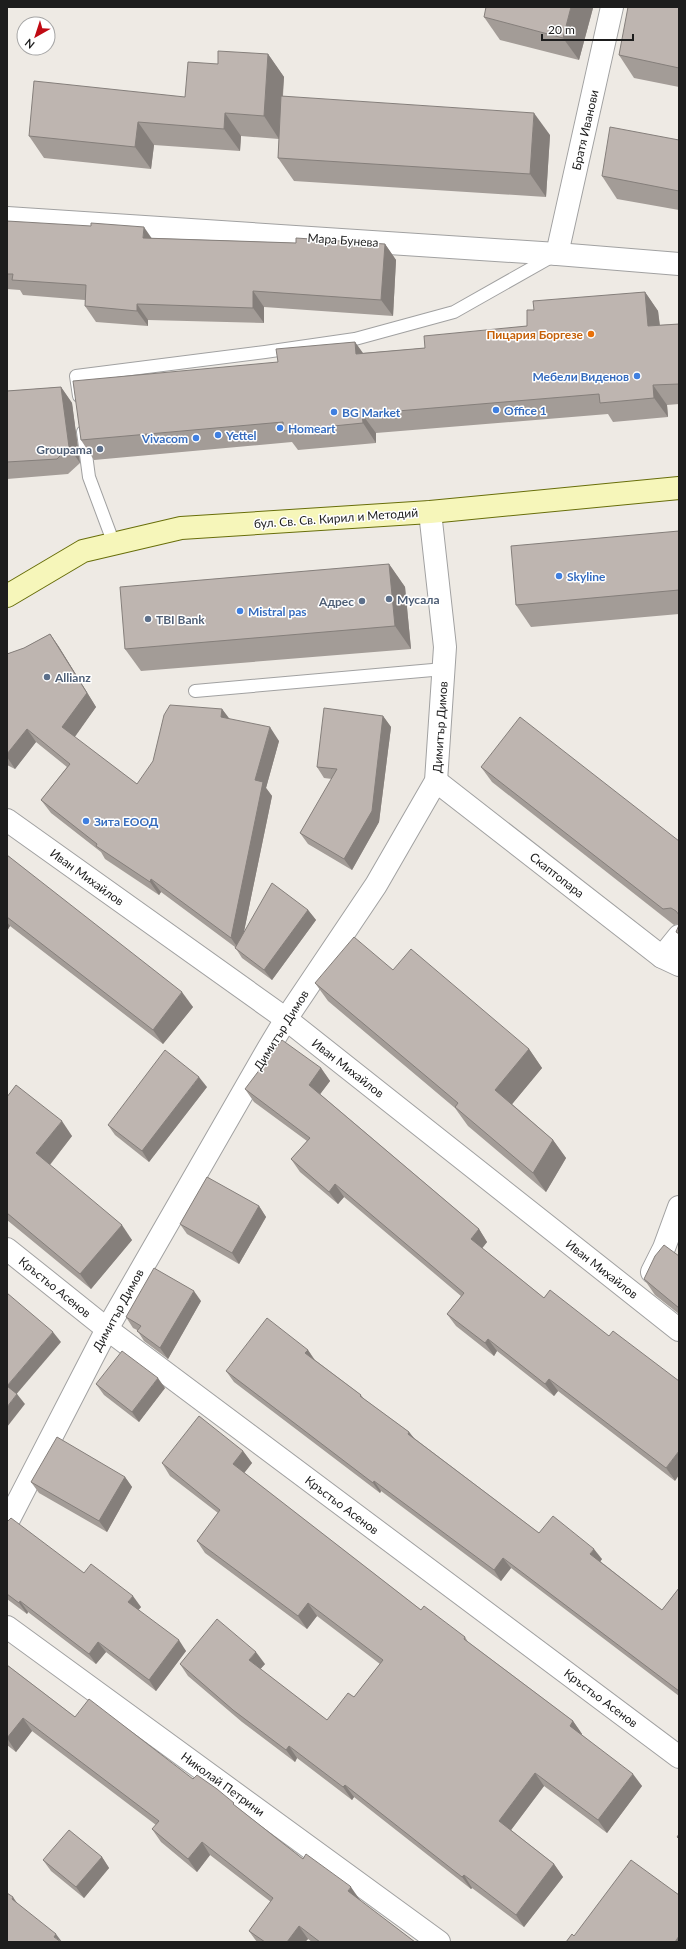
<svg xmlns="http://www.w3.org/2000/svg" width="686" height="1949" font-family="Lato,sans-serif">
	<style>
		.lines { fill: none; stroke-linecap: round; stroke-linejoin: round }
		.lane-casing { stroke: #a1a1a1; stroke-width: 14 }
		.street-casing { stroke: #a1a1a1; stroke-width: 24 }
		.secondary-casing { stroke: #686e0a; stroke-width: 24 }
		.lane { stroke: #fff; stroke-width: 12 }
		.street { stroke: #fff; stroke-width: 22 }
		.secondary { stroke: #f6f6ba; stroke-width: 22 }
		.wall { fill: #a39c97 }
		.shaded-wall { fill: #857f7b }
		.building { fill: #beb5b0; stroke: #857f7b }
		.food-dot { fill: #e8710a; stroke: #fff; stroke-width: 1.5 }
		.shop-dot { fill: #3f7fe0; stroke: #fff; stroke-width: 1.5 }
		.service-dot { fill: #5c6f8a; stroke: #fff; stroke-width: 1.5 }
		.labels { text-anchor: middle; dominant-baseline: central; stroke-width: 3; stroke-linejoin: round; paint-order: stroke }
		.street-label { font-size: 12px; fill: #1d1d1d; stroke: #fff }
		.food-label { font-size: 12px; font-weight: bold; fill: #c56008; stroke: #fff; text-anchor: end }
		.shop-label { font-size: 12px; font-weight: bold; fill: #366cbe; stroke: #fff; text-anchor: start }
		.service-label { font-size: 12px; font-weight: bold; fill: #4e5e75; stroke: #fff; text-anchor: start }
	</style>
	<rect width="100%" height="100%" fill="#eeeae4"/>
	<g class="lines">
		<defs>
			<g id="lane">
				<polyline points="79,396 76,376 265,352 355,339 454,312 553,256"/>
				<polyline points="83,432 89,477 114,544"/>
				<polyline points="195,691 444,669"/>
			</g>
			<g id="street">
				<polyline points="7,218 557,254 679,264"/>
				<polyline points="557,254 612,7"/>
				<polyline points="436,781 662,957 679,965"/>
				<polyline points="7,820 286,1019 679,1330"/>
				<polyline points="662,957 679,936"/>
				<polyline points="7,1249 107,1329 679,1757"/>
				<polyline points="652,1272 664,1248 679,1207"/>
				<polyline points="7,1523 107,1329 268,1049 286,1019 376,885 436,781 445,647 430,512"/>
				<polyline points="7,1627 439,1942"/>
			</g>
			<polyline id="secondary" points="7,596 83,551 181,528 430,512 679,488"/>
		</defs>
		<use href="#lane" class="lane-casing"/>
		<use href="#street" class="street-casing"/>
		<use href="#secondary" class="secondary-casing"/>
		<use href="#lane" class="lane"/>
		<use href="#street" class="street"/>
		<use href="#secondary" class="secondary"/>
	</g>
	<g class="wall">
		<polygon points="679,7 679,87 634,78 619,55"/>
		<polygon points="593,8 579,60 500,40 484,17"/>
		<polygon points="268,54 284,77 283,96 550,135 546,197 294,181 278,158 279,139 241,136 240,151 154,145 151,169 44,158 29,136 185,97 218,64"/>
		<polygon points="679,140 679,210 617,199 602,176"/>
		<polygon points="7,221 151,238 296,243 385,244 396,260 393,316 264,307 264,323 148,320 148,326 96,322 85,306 85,300 23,295 20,290 7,289"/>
		<polygon points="645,292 658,311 660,325 679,324 679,404 667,405 668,417 613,422 608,414 376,433 376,443 298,450 292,442 94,460 81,440 278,362 355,342 363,353 425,348 527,326 534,310"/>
		<polygon points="61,387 72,403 80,463 68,474 7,479 7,391"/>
		<polygon points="679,531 679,614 531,627 516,605"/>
		<polygon points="389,564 405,587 411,649 141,671 125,649"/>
		<polygon points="50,634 59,647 96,707 74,737 137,784 222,709 229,719 279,741 266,788 272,796 244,931 308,910 316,920 272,980 242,958 235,947 161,892 159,895 105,859 101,852 51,813 41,800 67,767 36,742 15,769 7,765 7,654 24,648"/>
		<polygon points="383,716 391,727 379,822 352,870 308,844 300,833 332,779 324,778 317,767"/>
		<polygon points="481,767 679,841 679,924 674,925 492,782"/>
		<polygon points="7,855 193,1007 163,1044 10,926 7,931"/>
		<polygon points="393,970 529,1049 542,1068 512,1104 553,1140 566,1158 546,1192 468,1126 455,1108 328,1001 315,983"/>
		<polygon points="321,1068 330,1081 320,1094 479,1229 487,1242 482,1248 544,1298 550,1290 675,1481 558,1391 554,1396 497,1351 494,1356 456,1326 447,1314 461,1296 344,1197 338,1204 300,1172 291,1159 307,1141 254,1102 245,1089"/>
		<polygon points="207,1087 149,1162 115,1135 108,1125"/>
		<polygon points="7,1097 72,1136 50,1165 132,1240 91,1289 7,1220"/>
		<polygon points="259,1206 266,1217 239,1264 187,1234 180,1224"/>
		<polygon points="679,1256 679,1314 655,1295 644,1279"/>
		<polygon points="201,1301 168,1359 144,1341 137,1330 133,1328 126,1317"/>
		<polygon points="308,1350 315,1360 361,1395 364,1399 409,1432 414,1438 539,1533 602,1559 600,1561 662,1610 679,1588 679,1696 511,1568 501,1581 381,1491 380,1493 234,1382 226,1371"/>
		<polygon points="96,1384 165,1388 139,1422 104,1395"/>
		<polygon points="243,1451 252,1463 244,1473 421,1610 465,1637 468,1642 573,1721 582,1734 582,1735 642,1786 607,1833 544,1786 511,1830 554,1864 563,1877 524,1927 472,1888 471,1889 354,1797 352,1800 297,1758 295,1762 242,1722 188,1676 180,1664 265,1664 260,1669 327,1720 354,1697 380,1664 317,1616 307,1629 205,1553 197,1541 218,1513 170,1476 162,1463"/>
		<polygon points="125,1477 132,1487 107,1532 39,1493 31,1482"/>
		<polygon points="7,1522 84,1573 141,1607 138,1610 186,1651 156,1691 106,1652 96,1664 28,1612 27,1614 7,1599"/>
		<polygon points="7,1665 75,1717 193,1779 237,1807 303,1859 360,1900 359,1900 415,1942 312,1942 308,1939 305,1942 257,1942 249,1931 271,1902 210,1855 197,1872 161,1842 152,1829 156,1825 32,1731 16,1752 7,1745"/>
		<polygon points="102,1857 109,1868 84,1898 51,1871 43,1860"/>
	</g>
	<g class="shaded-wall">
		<polygon points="571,7 592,7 593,8 579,60 563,38"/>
		<polygon points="268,54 284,77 279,139 264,116"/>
		<polygon points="225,113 241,136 240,151 224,129"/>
		<polygon points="534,113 550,135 546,197 530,174"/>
		<polygon points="138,122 154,145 151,169 135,147"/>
		<polygon points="144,227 155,243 143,238"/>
		<polygon points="385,244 396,260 393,316 381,300"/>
		<polygon points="253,291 264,307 264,323 253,308"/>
		<polygon points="645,292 658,311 662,346 648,326"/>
		<polygon points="137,304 148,320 148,326 137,311"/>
		<polygon points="355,342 369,362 356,354"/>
		<polygon points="653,385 667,405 668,417 654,398"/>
		<polygon points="61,387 72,403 80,463 69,447"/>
		<polygon points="362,414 376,433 376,443 363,423"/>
		<polygon points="389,564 405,587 411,649 395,626"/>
		<polygon points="50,634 59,647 96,707 72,741 62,727"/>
		<polygon points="222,709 232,722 221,717"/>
		<polygon points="383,716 391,727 379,822 352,870 344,859"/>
		<polygon points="270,727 279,741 266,788 272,796 240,951 231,938 255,780"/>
		<polygon points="27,729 36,742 15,769 7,757 7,754"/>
		<polygon points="151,879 161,892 159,895 150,882"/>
		<polygon points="308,910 316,920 272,980 264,970"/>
		<polygon points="7,922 10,926 7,931"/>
		<polygon points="182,992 193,1007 163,1044 153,1030"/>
		<polygon points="529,1049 542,1068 508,1109 495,1090"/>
		<polygon points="321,1068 330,1081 318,1097 309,1085"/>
		<polygon points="199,1077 207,1087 149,1162 142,1151"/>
		<polygon points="62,1121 72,1136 47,1168 36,1153"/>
		<polygon points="553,1140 566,1158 546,1192 533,1173"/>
		<polygon points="335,1184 344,1197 338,1204 329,1192"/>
		<polygon points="259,1206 266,1217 239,1264 232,1253"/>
		<polygon points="122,1225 132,1240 91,1289 80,1274"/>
		<polygon points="479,1229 487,1242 480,1251 471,1239"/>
		<polygon points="194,1291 201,1301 168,1359 160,1348"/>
		<polygon points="53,1332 61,1342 14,1397 7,1386"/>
		<polygon points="488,1339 497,1351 494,1356 485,1343"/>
		<polygon points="308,1350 315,1361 305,1353"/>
		<polygon points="158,1378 165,1388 139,1422 132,1412"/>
		<polygon points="549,1379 558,1391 554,1396 545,1384"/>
		<polygon points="17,1394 25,1404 7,1427 7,1407"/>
		<polygon points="409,1432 417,1442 408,1434"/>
		<polygon points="243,1451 252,1463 241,1477 233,1464"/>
		<polygon points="679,1451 679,1475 675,1481 666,1468"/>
		<polygon points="125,1477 132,1487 107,1532 99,1521"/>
		<polygon points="374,1481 381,1491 380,1493 373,1483"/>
		<polygon points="594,1549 602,1559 598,1565 590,1554"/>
		<polygon points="503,1558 511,1568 501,1581 494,1570"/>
		<polygon points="133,1596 141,1607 136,1613 128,1602"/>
		<polygon points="20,1601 28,1612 27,1614 19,1603"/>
		<polygon points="308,1603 317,1616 307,1629 298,1616"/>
		<polygon points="179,1640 186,1651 156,1691 149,1680"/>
		<polygon points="98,1642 106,1652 96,1664 89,1654"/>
		<polygon points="256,1652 265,1664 257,1673 249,1660"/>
		<polygon points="23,1718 32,1731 16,1752 7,1738"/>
		<polygon points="573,1721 582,1734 579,1739 570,1726"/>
		<polygon points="289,1746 297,1758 295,1762 286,1750"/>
		<polygon points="535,1773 544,1786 508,1834 499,1821"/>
		<polygon points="633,1774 642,1786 607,1833 598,1820"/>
		<polygon points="345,1785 354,1797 352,1800 343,1787"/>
		<polygon points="202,1842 210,1855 197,1872 188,1859"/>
		<polygon points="102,1857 109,1868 84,1898 76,1887"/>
		<polygon points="554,1864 563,1877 524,1927 516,1915"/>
		<polygon points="464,1875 472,1888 471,1889 462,1877"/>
		<polygon points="351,1887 360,1900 356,1904 348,1891"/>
		<polygon points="13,1897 22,1910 12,1899"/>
		<polygon points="299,1926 308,1939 305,1942 287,1942"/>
		<polygon points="56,1934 62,1942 54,1937"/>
		<polygon points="679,1936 679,1942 675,1942"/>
	</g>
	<g class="building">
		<polygon points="486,7 571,7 563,38 484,17"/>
		<polygon points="628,7 679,7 679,68 619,55"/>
		<polygon points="218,51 268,54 264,116 225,113 224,129 138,122 135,147 29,136 34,81 185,97 188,62 218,64"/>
		<polygon points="281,96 534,113 530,174 278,158"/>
		<polygon points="610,127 679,140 679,191 602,176"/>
		<polygon points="7,221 91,226 91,223 144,227 143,238 296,243 296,238 385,244 381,300 253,291 253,308 137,304 137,311 85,306 86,285 12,280 13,274 7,274"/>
		<polygon points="645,292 648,326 679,324 679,384 653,385 654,398 600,403 599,394 362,414 363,423 284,431 283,422 81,440 73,381 278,362 276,349 355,342 356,354 425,348 424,336 527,326 527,310 534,310 533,301"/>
		<polygon points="61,387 69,447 57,459 7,462 7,391"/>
		<polygon points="679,531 679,590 516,605 511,546"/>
		<polygon points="389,564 395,626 125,649 120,587"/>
		<polygon points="50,634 87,693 62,727 137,784 153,761 164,715 170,705 222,709 221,717 270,727 255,780 263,782 231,938 151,879 150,882 96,846 97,844 41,800 70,764 27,729 7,754 7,654 24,648"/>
		<polygon points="324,708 383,716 372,811 344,859 300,833 337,769 317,767"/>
		<polygon points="520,717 679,841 679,915 676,911 671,908 663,909 481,767"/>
		<polygon points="7,855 182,992 153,1030 7,917"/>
		<polygon points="272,883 308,910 264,970 235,948"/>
		<polygon points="679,925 679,934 676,932"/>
		<polygon points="354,937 393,970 411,949 529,1049 495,1090 553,1140 533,1173 455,1107 458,1103 315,983"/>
		<polygon points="282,1040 321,1068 309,1085 479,1229 471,1239 544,1298 550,1290 609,1336 613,1331 679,1381 679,1451 666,1468 549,1379 545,1384 488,1339 485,1343 447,1314 464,1293 335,1184 329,1192 291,1159 310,1138 245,1089"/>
		<polygon points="165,1050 199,1077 142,1151 108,1125"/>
		<polygon points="16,1085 62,1121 36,1153 122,1225 80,1274 7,1213 7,1097"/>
		<polygon points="207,1177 259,1206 232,1253 180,1224"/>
		<polygon points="664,1245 679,1256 679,1308 644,1279 655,1256"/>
		<polygon points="154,1268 194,1291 160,1348 137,1331 141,1326 126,1317"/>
		<polygon points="7,1293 53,1332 7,1386"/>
		<polygon points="267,1318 308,1350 305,1353 361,1395 360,1396 409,1432 408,1434 539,1533 553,1516 594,1549 590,1554 662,1610 679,1588 679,1691 503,1558 494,1570 374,1481 373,1483 226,1371"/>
		<polygon points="122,1351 158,1378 132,1412 96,1384"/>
		<polygon points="7,1386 17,1394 7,1407"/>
		<polygon points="199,1416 243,1451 233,1464 421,1610 424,1606 465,1637 464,1639 573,1721 570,1726 633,1774 598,1820 535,1773 499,1821 554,1864 516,1915 464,1875 462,1877 345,1785 343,1787 289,1746 286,1750 233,1710 180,1664 217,1619 256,1652 249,1660 327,1720 348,1693 354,1697 383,1660 308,1603 298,1616 197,1541 220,1510 162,1463"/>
		<polygon points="57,1437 125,1477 99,1521 31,1482"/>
		<polygon points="11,1518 84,1573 91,1564 133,1596 128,1602 179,1640 149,1680 98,1642 89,1654 20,1601 19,1603 7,1594 7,1522"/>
		<polygon points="7,1665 75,1717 89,1699 193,1779 197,1775 217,1789 234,1803 233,1804 303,1859 306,1854 350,1886 351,1887 348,1891 415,1942 320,1942 299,1926 287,1942 265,1942 249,1931 273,1898 202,1842 188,1859 152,1829 159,1821 23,1718 7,1738"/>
		<polygon points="69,1830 102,1857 76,1887 43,1860"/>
		<polygon points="679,1834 679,1839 677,1837"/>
		<polygon points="631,1860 679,1895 679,1936 675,1942 566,1942 572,1934 574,1936"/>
		<polygon points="7,1893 13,1897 12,1899 56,1934 54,1937 61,1942 7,1942"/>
	</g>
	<circle class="food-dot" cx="591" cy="334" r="4"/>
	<g class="shop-dot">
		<circle cx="637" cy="376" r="4"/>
		<circle cx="496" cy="410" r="4"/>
		<circle cx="334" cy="412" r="4"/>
		<circle cx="280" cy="428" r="4"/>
		<circle cx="218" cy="435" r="4"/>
		<circle cx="196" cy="438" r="4"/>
		<circle cx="559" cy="576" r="4"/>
		<circle cx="240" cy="611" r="4"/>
		<circle cx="86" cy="821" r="4"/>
	</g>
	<g class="service-dot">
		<circle cx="100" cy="449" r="4"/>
		<circle cx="389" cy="599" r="4"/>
		<circle cx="362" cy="601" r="4"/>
		<circle cx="148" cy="619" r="4"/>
		<circle cx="47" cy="677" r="4"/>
	</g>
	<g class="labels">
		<g class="street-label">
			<text transform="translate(585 130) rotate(-77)">Братя Иванови</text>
			<text transform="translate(343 240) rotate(4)">Мара Бунева</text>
			<text transform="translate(336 518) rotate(-4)">бул. Св. Св. Кирил и Методий</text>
			<text transform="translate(440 727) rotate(-86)">Димитър Димов</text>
			<text transform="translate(557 875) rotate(38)">Скаптопара</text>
			<text transform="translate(87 877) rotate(36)">Иван Михайлов</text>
			<text transform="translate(281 1030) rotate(-58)">Димитър Димов</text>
			<text transform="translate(348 1068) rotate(38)">Иван Михайлов</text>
			<text transform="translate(602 1269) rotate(38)">Иван Михайлов</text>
			<text transform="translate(55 1287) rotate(39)">Кръстьо Асенов</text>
			<text transform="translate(118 1310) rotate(-61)">Димитър Димов</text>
			<text transform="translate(342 1505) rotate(37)">Кръстьо Асенов</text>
			<text transform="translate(601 1698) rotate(37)">Кръстьо Асенов</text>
			<text transform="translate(223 1784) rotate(36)">Николай Петрини</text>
		</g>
		<g class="food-label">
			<text x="583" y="334">Пицария Боргезе</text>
		</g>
		<g class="shop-label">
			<text x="629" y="376" text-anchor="end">Мебели Виденов</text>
			<text x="504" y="410">Office 1</text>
			<text x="342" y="412">BG Market</text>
			<text x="288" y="428">Homeart</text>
			<text x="226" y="435">Yettel</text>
			<text x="188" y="438" text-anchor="end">Vivacom</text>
			<text x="567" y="576">Skyline</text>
			<text x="248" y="611">Mistral pas</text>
			<text x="94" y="821">Зита ЕООД</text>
		</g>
		<g class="service-label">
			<text x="92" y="449" text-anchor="end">Groupama</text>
			<text x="397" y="599">Мусала</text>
			<text x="354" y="601" text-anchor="end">Адрес</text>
			<text x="156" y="619">TBI Bank</text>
			<text x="55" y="677">Allianz</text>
		</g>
	</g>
	<rect width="686" height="1949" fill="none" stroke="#1d1d1d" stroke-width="16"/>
	<g transform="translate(36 36) rotate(219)"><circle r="19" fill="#ffffff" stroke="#a5a5a5"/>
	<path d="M0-3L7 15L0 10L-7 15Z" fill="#c00a13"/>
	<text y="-6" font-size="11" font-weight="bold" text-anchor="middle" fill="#1d1d1d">N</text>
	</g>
	<path d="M542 34v6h91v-6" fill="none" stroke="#1d1d1d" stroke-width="2"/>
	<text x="548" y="34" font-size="12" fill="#1d1d1d" stroke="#ffffff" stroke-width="3" paint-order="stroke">20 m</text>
</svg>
